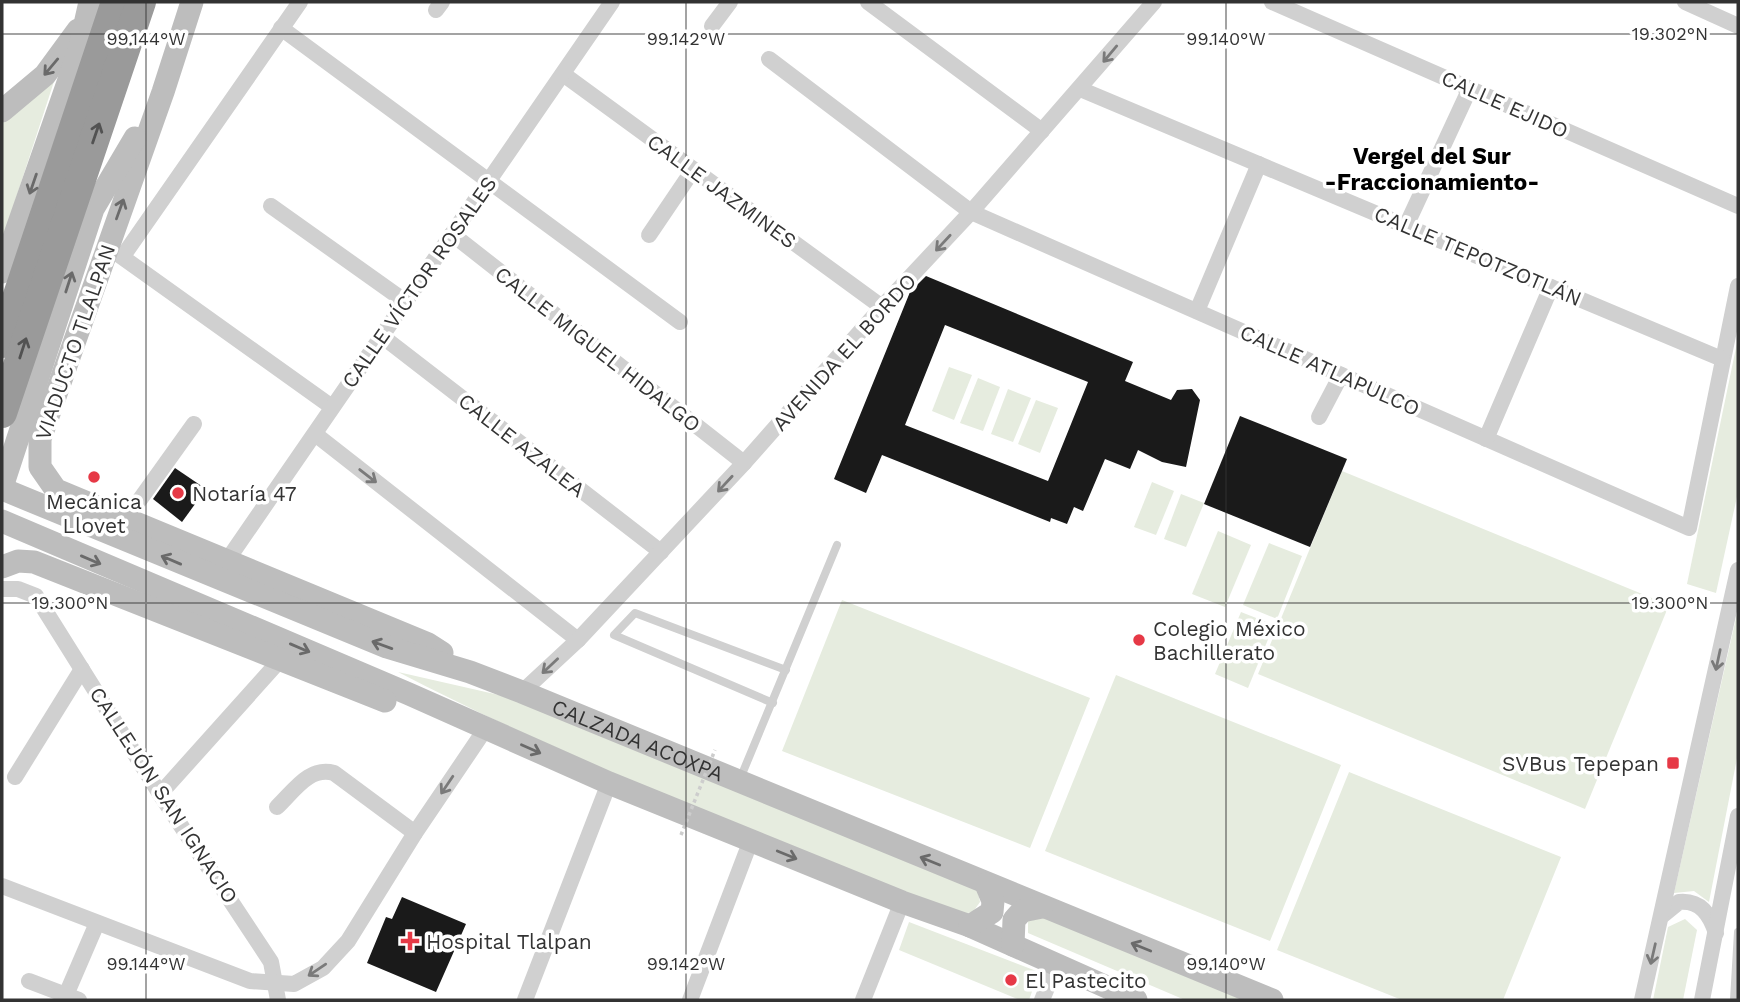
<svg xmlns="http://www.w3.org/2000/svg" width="1740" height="1002" font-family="'Work Sans',sans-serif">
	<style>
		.green { fill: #e6ecdf }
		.building { fill: #1a1a1a; fill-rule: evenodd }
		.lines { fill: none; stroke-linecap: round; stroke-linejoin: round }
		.service { stroke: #d0d0d0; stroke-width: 8 }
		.minor { stroke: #d0d0d0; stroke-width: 16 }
		.secondary { stroke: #bdbdbd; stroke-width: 23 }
		.motorway { stroke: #9a9a9a; stroke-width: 30 }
		.path-bridge { stroke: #cdcdcd; stroke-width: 3.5; stroke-dasharray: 3.5 3.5; stroke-linecap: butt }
		.oneway { stroke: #7a7a7a }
		.oneway2 { stroke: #6a6a6a }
		.oneway3 { stroke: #525252 }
		.ticks { fill: none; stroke: #333; stroke-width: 2; stroke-opacity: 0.45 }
		.poi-dot { fill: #e63946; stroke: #fff; stroke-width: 2.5 }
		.labels { text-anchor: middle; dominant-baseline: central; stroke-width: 7; stroke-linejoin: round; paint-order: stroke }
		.street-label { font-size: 21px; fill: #333; stroke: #fff }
		.poi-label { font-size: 21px; fill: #333; stroke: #fff; text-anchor: start }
		.neighbourhood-label { font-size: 23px; font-weight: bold; fill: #000; stroke: #fff }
		.ticks-label { font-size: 18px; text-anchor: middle; fill: #333; stroke: #fff; stroke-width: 7; stroke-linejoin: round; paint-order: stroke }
	</style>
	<rect width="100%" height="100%" fill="#fff"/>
	<g class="green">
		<polygon points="61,60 2,241 2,121"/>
		<polygon points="1738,338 1738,492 1716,593 1687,584"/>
		<polygon points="949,367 972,375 954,420 932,411"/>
		<polygon points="978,378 1000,387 983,431 960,423"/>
		<polygon points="1008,389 1031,398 1013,442 991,434"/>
		<polygon points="1036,400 1058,408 1040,453 1018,444"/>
		<polygon points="1342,471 1669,605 1585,809 1258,674"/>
		<polygon points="1152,482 1174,491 1156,535 1134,527"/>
		<polygon points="1181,494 1204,503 1186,547 1164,539"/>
		<polygon points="1218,531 1251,545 1225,607 1192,594"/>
		<polygon points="1269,543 1302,556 1277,619 1243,605"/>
		<polygon points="842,600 1090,698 1030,848 782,751"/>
		<polygon points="1738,609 1738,753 1709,902 1694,891 1674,893"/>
		<polygon points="1241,612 1274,625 1248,688 1215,674"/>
		<path d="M398 672 525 701 977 888 980 902 973 912 962 914C771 840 580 766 398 672Z"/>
		<polygon points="1116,675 1341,765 1270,941 1045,851"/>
		<polygon points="1349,772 1561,857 1503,1000 1402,1000 1277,950"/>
		<polygon points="1042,915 1246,1000 1185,1000 1028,933 1028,921"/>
		<polygon points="1685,919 1697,930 1683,1000 1653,1000 1668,927"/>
		<polygon points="909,922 1039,972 1029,1000 1020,1000 899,950"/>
	</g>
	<g class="building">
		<path d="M926 276 1133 362 1125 381 1171 400 1177 390 1192 389 1200 400 1186 467 1162 462 1138 450 1130 469 1105 459 1083 511 1074 507 1067 524 1051 518 1050 522 882 455 866 493 834 479 910 292ZM945 325 1088 382 1048 481 905 425Z"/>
		<polygon points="1240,416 1347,459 1310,547 1204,504"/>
		<polygon points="175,468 206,489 182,522 153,499"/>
		<polygon points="402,897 466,924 436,992 367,963 386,917 392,919"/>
	</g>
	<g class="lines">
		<g class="service">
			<polyline points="773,703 614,635 635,613 786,670"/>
			<polyline points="740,779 837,545"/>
			<polyline points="1734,1000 1738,932"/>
		</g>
		<g class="minor">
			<polyline points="868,2 1042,131"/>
			<polyline points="1272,2 1738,206"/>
			<polyline points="1685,2 1738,26"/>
			<polyline points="436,10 442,2"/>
			<polyline points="712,26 730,2"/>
			<polyline points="281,28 680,322"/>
			<polyline points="769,59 971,212 1689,528 1738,286"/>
			<polyline points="563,74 882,307"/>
			<polyline points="1080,89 1722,359"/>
			<polyline points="271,206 406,302"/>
			<polyline points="1406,226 1470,88"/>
			<polyline points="452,234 744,463"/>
			<polyline points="649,235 693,170"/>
			<polyline points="115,252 332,407"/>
			<polyline points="123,256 300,2"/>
			<polyline points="1197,311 1259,164"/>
			<polyline points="383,337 661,552"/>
			<polyline points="1319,417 1341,375"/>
			<polyline points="315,434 578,640"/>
			<polyline points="1486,439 1551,287"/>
			<polyline points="126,519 194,424"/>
			<polyline points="226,562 612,2"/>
			<polyline points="2,589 18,589 36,596 160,794 271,962 278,1000"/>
			<polyline points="522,692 578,640 744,463 882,307 971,212 1154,2"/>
			<polyline points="15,777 82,669"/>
			<polyline points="160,794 281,659"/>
			<path d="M277 807C294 791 309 766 334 773L415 833"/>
			<polyline points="2,886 250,981 294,984 323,968 348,941 415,833 486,728"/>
			<path d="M1663 915 1679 902C1701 900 1710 915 1716 933"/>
			<polyline points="29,981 79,1000"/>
			<polyline points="66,995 97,923"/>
			<polyline points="525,1000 609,783"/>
			<polyline points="690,1000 751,840"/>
			<polyline points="863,1000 902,902"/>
			<polyline points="1042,1000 1056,966"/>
			<polyline points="1642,1000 1738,570"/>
			<polyline points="1702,1000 1738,816"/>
		</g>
		<g class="secondary">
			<polyline points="192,2 163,92 40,439 40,467 56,490 428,644 442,653"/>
			<polyline points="2,111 45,75 78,30"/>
			<polyline points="2,272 79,51 90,2"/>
			<polyline points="2,487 93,209 135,138"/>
			<path id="s1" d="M2 489 387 647 470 672 522 692 1272 1000"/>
			<polyline points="2,521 409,694 609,783 902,902 970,926 1136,1000"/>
			<polyline points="2,567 18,561 34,562 385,701"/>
			<polyline points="970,926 992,912 993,901 986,884"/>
			<polyline points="1013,945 1014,920 1022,911 1042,907"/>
		</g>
		<g class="motorway">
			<polyline points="2,343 116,2"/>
			<polyline points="2,413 141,2"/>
		</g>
		<polyline class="path-bridge" points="681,835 715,750"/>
	</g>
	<defs><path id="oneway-shaft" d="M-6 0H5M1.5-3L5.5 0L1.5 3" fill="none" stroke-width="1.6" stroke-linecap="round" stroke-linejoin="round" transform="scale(1.75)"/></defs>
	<g class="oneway">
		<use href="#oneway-shaft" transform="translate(1110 54) rotate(130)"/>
		<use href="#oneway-shaft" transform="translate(943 243) rotate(133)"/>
		<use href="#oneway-shaft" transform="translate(368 476) rotate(38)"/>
		<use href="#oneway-shaft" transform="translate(725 484) rotate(133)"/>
		<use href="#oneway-shaft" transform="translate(1718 660) rotate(102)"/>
		<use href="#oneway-shaft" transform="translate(550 666) rotate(137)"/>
		<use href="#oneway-shaft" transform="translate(447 785) rotate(124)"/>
		<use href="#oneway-shaft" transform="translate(1653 954) rotate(103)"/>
		<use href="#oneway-shaft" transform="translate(317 970) rotate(146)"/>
	</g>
	<g class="oneway2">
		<use href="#oneway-shaft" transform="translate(51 67) rotate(130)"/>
		<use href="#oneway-shaft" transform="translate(33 184) rotate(109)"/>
		<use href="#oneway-shaft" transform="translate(120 209) rotate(-70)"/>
		<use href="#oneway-shaft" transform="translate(69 282) rotate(-72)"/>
		<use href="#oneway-shaft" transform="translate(91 560) rotate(23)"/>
		<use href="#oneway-shaft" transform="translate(171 560) rotate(-157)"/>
		<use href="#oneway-shaft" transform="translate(382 645) rotate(-160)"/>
		<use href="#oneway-shaft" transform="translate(300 648) rotate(23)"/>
		<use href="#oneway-shaft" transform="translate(531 749) rotate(24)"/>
		<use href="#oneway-shaft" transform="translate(787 855) rotate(22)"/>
		<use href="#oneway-shaft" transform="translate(930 861) rotate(-158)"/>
		<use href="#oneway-shaft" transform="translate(1141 947) rotate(-158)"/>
	</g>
	<g class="oneway3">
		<use href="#oneway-shaft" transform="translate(96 133) rotate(-71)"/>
		<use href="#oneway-shaft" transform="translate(23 348) rotate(-72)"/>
	</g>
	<path class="ticks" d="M146 2V1000M686 2V1000M1226 2V1000M2 34H1738M2 603H1738"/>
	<g class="poi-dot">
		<circle cx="94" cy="477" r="7"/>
		<circle cx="178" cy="493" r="7"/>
		<circle cx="1139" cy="640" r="7"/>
		<rect x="1666" y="756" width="14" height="14" rx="3.5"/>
		<path d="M406.5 930.5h7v7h7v7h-7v7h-7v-7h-7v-7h7z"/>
		<circle cx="1011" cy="980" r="7"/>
	</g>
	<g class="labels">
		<g class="street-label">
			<text transform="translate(1505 104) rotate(24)">CALLE EJIDO</text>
			<text transform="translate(722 191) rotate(36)">CALLE JAZMINES</text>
			<text transform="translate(1478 256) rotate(23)">CALLE TEPOTZOTLÁN</text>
			<text transform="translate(419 282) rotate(-55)">CALLE VÍCTOR ROSALES</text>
			<text transform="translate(75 342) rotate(-71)">VIADUCTO TLALPAN</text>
			<text transform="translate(598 349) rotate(38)">CALLE MIGUEL HIDALGO</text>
			<text transform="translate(844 352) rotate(-48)">AVENIDA EL BORDO</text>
			<text transform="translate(1330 370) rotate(24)">CALLE ATLAPULCO</text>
			<text transform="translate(522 445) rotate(38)">CALLE AZALEA</text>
			<text stroke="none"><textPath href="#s1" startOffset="684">CALZADA ACOXPA</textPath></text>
			<text transform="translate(164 795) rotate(57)">CALLEJÓN SAN IGNACIO</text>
		</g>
		<g class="poi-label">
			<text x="192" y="493">Notaría 47</text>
			<text x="94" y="501" text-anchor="middle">Mecánica<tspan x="94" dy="24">Llovet</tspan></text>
			<text x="1153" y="628">Colegio México<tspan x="1153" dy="24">Bachillerato</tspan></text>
			<text x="1659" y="763" text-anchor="end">SVBus Tepepan</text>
			<text x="426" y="941">Hospital Tlalpan</text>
			<text x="1025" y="980">El Pastecito</text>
		</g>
		<g class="neighbourhood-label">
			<text x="1432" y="156">Vergel del Sur<tspan x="1432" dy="26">-Fraccionamiento-</tspan></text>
		</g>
	</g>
	<g class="ticks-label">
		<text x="1670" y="40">19.302°N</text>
		<text x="146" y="45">99.144°W</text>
		<text x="686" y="45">99.142°W</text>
		<text x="1226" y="45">99.140°W</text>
		<text x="70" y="609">19.300°N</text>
		<text x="1670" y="609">19.300°N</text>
		<text x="146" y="970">99.144°W</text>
		<text x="686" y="970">99.142°W</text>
		<text x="1226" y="970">99.140°W</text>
	</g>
	<rect width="1740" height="1002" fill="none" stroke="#333333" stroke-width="7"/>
</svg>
